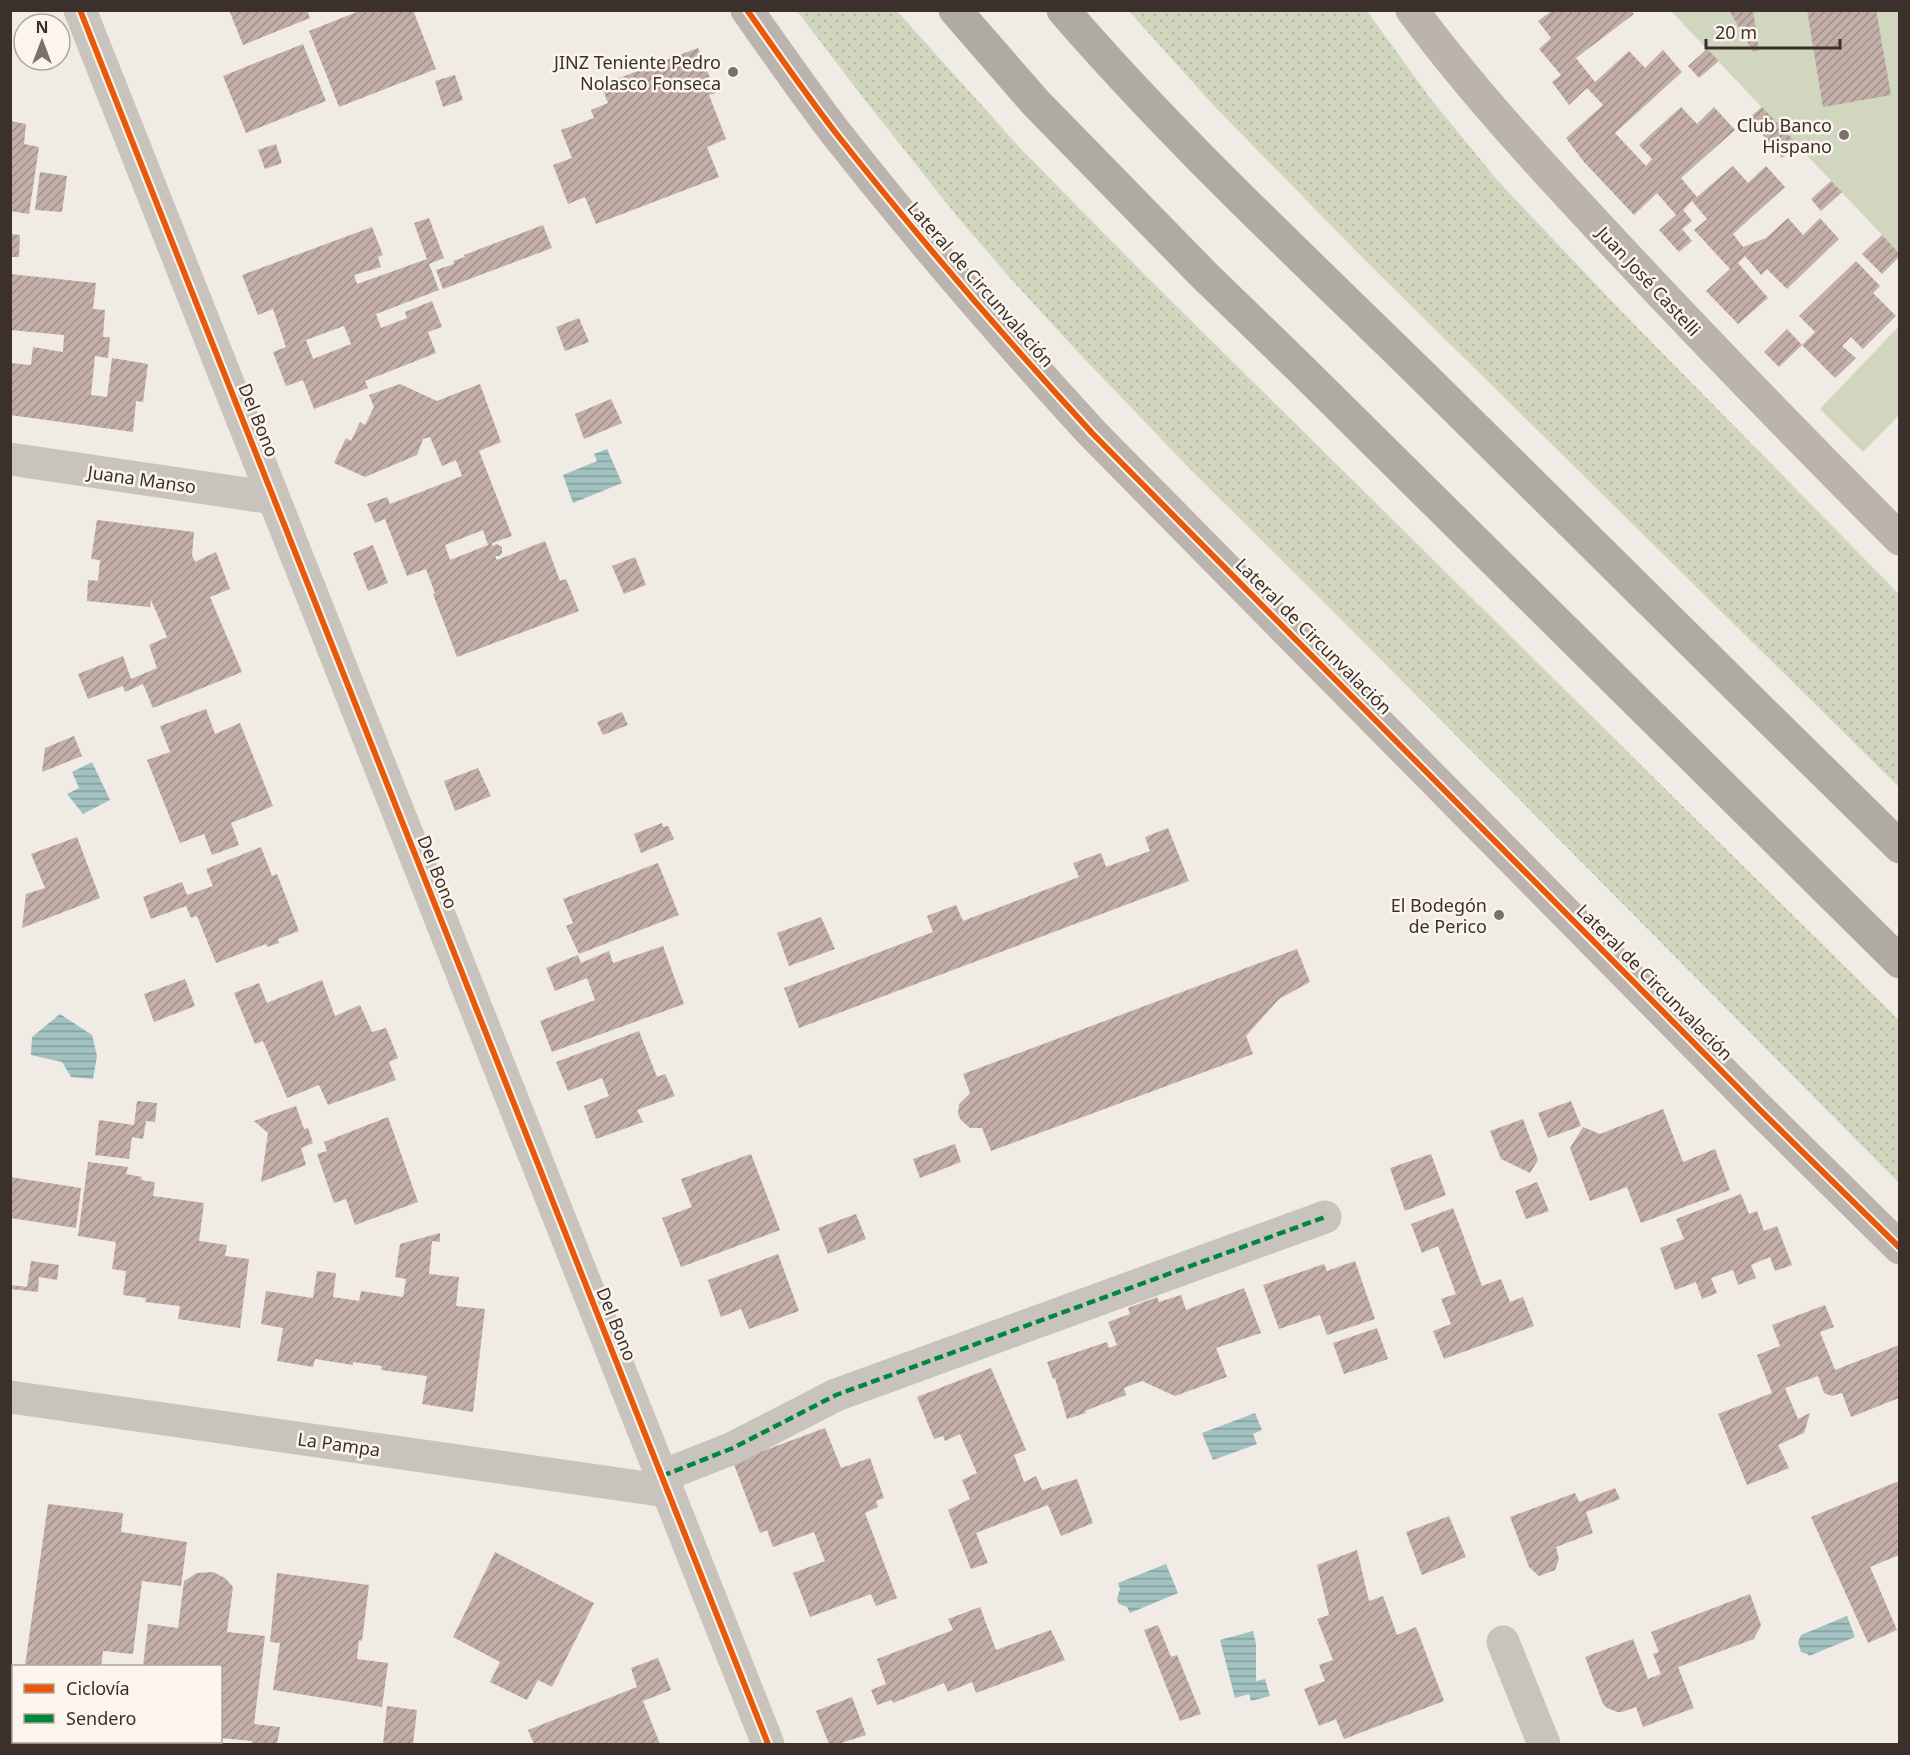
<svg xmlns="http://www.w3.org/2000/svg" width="1910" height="1755" font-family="'Noto Sans',sans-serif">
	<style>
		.grass { fill: url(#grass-dots) }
		.pitch { fill: #d1d6bf }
		.water { fill: url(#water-rules) }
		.building { fill: url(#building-hatch); fill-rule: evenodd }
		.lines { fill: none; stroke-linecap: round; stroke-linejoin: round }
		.street { stroke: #c9c3be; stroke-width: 33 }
		.secondary { stroke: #bab3ae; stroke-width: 33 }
		.highway { stroke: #afaaa4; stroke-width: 33 }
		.quiet { stroke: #00873e; stroke-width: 4.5; stroke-dasharray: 9 4.5; stroke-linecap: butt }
		.cycleway-casing { stroke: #fbf5ee; stroke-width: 10 }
		.cycleway { stroke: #e8590c; stroke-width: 6 }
		.poi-dot { fill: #7a716c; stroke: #fbf5ee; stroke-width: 2 }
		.labels { text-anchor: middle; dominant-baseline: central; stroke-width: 5; stroke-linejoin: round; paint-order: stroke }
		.poi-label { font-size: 18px; fill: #3b302b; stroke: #fbf5ee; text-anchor: end }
		.street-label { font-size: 18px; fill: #3b302b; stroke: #fbf5ee }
	</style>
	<defs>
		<pattern id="grass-dots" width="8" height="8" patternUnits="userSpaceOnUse" patternTransform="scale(1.5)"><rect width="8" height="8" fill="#d1d6bf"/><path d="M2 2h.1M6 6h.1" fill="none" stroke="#b4b8a4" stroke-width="1.8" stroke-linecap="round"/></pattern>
		<pattern id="water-rules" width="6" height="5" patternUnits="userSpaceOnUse" patternTransform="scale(1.5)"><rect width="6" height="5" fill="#a1c2c1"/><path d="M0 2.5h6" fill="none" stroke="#849e9d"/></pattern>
		<pattern id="building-hatch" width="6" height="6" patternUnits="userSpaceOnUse" patternTransform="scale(1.5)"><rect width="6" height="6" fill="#c3afa7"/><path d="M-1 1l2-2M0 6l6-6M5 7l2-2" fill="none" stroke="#a08f88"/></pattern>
	</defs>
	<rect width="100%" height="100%" fill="#f0ebe5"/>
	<g class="grass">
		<polygon points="797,11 897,11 1021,149 1149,279 1899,1020 1899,1183 1322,600 1191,470 1075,349 1011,279 960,220 868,104"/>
		<polygon points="1129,11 1367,11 1430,98 1498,181 1623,313 1899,594 1899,787 1366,261 1214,106"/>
	</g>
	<g class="pitch">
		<polygon points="1671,11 1899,11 1899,253"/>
		<polygon points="1899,326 1899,415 1863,452 1820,409"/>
	</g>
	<g class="water">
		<polygon points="607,449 622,483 573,503 563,475 597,461 594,454"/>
		<polygon points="92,762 110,800 83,814 67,794 79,788 72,772"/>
		<polygon points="60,1014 92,1035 97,1056 93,1079 71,1077 62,1062 31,1055 32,1037"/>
		<polygon points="1255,1413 1262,1430 1253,1434 1257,1444 1213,1460 1202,1433"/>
		<polygon points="1166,1564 1178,1593 1130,1613 1127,1607 1119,1604 1117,1599 1120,1589 1118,1583"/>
		<polygon points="1847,1616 1855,1637 1809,1656 1808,1654 1801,1652 1798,1642 1801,1635"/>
		<polygon points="1253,1631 1256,1644 1256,1681 1265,1679 1270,1696 1251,1701 1249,1694 1235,1698 1220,1640"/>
	</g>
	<g class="building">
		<polygon points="229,10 307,10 310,18 243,45"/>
		<polygon points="362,10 413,10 436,69 339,107 309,31"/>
		<polygon points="1553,10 1631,10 1634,14 1576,58 1595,82 1629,51 1645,68 1663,50 1682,72 1615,133 1646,166 1652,159 1639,145 1681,107 1697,124 1714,107 1735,130 1681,178 1697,197 1733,166 1748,183 1766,166 1785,187 1733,234 1743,247 1766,238 1788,218 1803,235 1820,218 1839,239 1787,289 1767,269 1761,275 1745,256 1738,263 1768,298 1738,324 1706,291 1730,269 1694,230 1707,219 1692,201 1683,210 1692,221 1682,229 1692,241 1679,252 1659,230 1676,215 1657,193 1634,215 1584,162 1566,138 1603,105 1587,88 1569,105 1552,82 1561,75 1539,49 1551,38 1538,21"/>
		<polygon points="1729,10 1753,10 1759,50 1753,52"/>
		<polygon points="1807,10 1876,10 1891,95 1823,107"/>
		<polygon points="303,44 326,101 246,133 223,76"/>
		<polygon points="698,48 716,93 709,95 726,139 707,147 719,177 596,224 585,197 568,204 553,165 572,158 561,130 594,118 591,110 608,103 601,85"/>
		<polygon points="1707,49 1719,61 1699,78 1688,66"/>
		<polygon points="455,75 463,100 443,107 435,81"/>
		<polygon points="1762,107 1798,145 1782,158 1749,118"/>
		<polygon points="10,121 26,124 24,144 39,147 29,214 10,211"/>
		<polygon points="276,144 282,163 265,169 258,150"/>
		<polygon points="40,172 67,176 62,212 35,210"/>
		<polygon points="1831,181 1842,192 1821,211 1811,199"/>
		<path d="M429 218 444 258 429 264 439 290 376 314 381 328 407 318 405 312 432 301 442 327 428 332 436 353 365 381 368 388 314 409 303 380 286 386 273 352 286 347 273 309 258 315 242 275 372 227 383 255 378 257 381 267 354 275 357 284 427 259 414 223ZM344 326 351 344 313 359 306 340Z"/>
		<polygon points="543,225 552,248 443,289 436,270 454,264 453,261 465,257 464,255"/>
		<polygon points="10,234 20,235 19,257 10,257"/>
		<polygon points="1882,235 1899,253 1899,257 1882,274 1862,254"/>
		<polygon points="1856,261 1880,286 1873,293 1896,316 1863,349 1851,337 1842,346 1856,358 1835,378 1802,345 1779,367 1764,352 1787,329 1802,345 1815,332 1799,316"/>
		<polygon points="10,274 96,283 93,309 105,310 103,337 110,337 108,358 95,356 91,395 107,397 112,358 148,364 143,402 136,401 133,432 10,415 10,363 31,365 33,347 63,352 64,335 10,330"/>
		<polygon points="579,318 589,342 565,351 556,327"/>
		<path d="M400 384 437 401 480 384 501 442 479 451 512 536 492 543V546L497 544 502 547V553L499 556H495L497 560 545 541 560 581 566 579 579 611 457 657 433 594 435 593 426 569 407 576 385 519 375 523 367 504 387 497 390 504 462 476 456 460 442 466 430 437 423 439 417 455 365 477 334 463 346 438 351 441 360 422 365 425 374 407 369 395ZM483 530 488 545 450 560 445 545Z"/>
		<polygon points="611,399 622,423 584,439 575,414"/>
		<polygon points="97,520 194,532 192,555 195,562 216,552 230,589 210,597 242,672 153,708 143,684 125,692 123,686 88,699 78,674 123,656 131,679 157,668 149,645 167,637 151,600 150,607 87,601 88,580 98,581 100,560 91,559"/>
		<polygon points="373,545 388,583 368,591 353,553"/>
		<polygon points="635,557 646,585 624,594 612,566"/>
		<polygon points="206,709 215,734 240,723 273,806 231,823 239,845 212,855 204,834 180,843 147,760 170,752 160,726"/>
		<polygon points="622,712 628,725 603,735 597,722"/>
		<polygon points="74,736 82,756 42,772 45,748"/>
		<polygon points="478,768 491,796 455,811 444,781"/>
		<polygon points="662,823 663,827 668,826 674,839 641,853 634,834"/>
		<polygon points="1168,828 1189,881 799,1028 784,988 933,932 927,916 956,905 963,921 1079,877 1073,863 1101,853 1106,867 1150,851 1145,837"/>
		<polygon points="77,837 100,898 22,928 26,894 45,888 31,854"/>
		<polygon points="261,847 272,876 277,874 299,931 278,939 279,943 267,947 266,944 216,963 197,916 191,918 186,906 151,919 143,897 182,882 187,895 213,886 206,869"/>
		<polygon points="658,863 679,915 579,954 566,926 573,923 563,899"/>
		<polygon points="821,917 835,949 789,966 777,933"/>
		<polygon points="663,946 684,1004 552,1052 540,1021 595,1000 587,978 555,991 546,968 578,955 581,963 609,951 613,963"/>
		<polygon points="1297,949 1310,982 1279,999 1246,1036 1253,1054 991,1151 982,1128 970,1128 961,1120 958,1114 959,1104 970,1093 963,1074"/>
		<polygon points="185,979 195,1006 154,1022 144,994"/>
		<polygon points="322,980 335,1016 360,1005 372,1032 386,1028 398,1058 389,1062 396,1080 328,1105 319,1085 287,1098 263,1041 255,1044 234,993 259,983 267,1003"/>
		<polygon points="639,1031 657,1077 665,1074 675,1096 637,1110 643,1122 596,1139 584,1106 609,1096 602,1078 568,1091 556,1062"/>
		<polygon points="137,1101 157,1103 155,1122 146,1121 143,1139 132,1137 129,1159 95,1155 99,1120 134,1125"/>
		<polygon points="1571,1101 1581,1126 1548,1138 1538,1113"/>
		<polygon points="296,1106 304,1129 308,1128 313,1143 301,1148 306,1165 261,1182 268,1133 254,1121"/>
		<polygon points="1663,1109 1683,1162 1715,1149 1730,1190 1641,1223 1627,1187 1590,1201 1570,1148 1583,1127 1600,1134"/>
		<polygon points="388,1117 418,1202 355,1225 346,1199 334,1203 317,1154 327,1151 324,1142"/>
		<polygon points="1523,1119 1538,1160 1530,1173 1501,1159 1490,1131"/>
		<polygon points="955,1144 961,1162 920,1178 913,1159"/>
		<polygon points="751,1154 780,1230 681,1267 662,1218 692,1207 681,1179"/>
		<polygon points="1431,1154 1446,1195 1405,1211 1390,1168"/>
		<polygon points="88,1162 128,1167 126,1174 142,1177 141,1180 155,1182 153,1196 204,1203 199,1241 227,1245 225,1256 249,1259 240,1328 178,1319 180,1306 145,1302 146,1298 123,1295 126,1271 112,1269 116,1242 78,1236"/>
		<polygon points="10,1177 81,1188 76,1228 10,1218"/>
		<polygon points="1537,1182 1549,1211 1526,1219 1515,1191"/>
		<polygon points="1741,1194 1749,1214 1757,1211 1764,1231 1777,1226 1792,1265 1775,1271 1770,1257 1751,1265 1756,1278 1738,1285 1733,1270 1711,1278 1717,1293 1702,1299 1696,1282 1675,1290 1660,1248 1684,1239 1676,1219"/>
		<polygon points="1453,1208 1482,1286 1501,1279 1510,1302 1523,1297 1534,1326 1444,1359 1433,1331 1451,1324 1441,1299 1456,1294 1438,1246 1422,1253 1411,1224"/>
		<polygon points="856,1214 866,1239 828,1254 818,1228"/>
		<polygon points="440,1233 440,1242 432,1241 429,1274 459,1277 456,1306 485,1309 473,1412 422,1404 427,1376 381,1370 382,1366 353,1362 353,1365 315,1359 313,1367 277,1361 283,1328 261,1324 266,1291 313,1298 317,1271 336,1273 333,1297 359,1301 361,1291 403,1297 406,1279 395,1277 400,1244"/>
		<polygon points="778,1254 799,1311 749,1329 741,1309 721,1317 708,1280"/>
		<polygon points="31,1261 59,1265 57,1280 39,1277 38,1292 10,1289 10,1285 27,1287"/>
		<polygon points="1355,1261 1375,1319 1327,1335 1320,1315 1279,1329 1263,1285 1324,1264 1327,1271"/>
		<polygon points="1244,1288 1261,1333 1216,1348 1227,1377 1175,1396 1142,1381 1124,1388 1126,1395 1085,1411 1086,1413 1067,1419 1055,1378 1053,1379 1047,1362 1107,1342 1109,1348 1117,1345 1108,1322 1130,1314 1128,1308 1157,1297 1159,1302 1181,1295 1186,1310"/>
		<polygon points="1825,1305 1834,1327 1820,1332 1835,1370 1899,1345 1899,1398 1851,1417 1842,1393 1832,1396 1824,1393 1818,1376 1785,1388 1798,1419 1810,1413 1804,1433 1778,1445 1789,1468 1747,1485 1718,1414 1772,1393 1757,1355 1780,1346 1772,1325"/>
		<polygon points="1377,1328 1388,1359 1344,1374 1333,1343"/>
		<polygon points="991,1368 1026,1450 1014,1455 1024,1482 1036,1476 1042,1490 1077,1479 1093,1523 1061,1536 1048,1505 976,1533 988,1563 971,1569 948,1510 970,1499 962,1480 977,1473 960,1434 945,1441 943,1436 934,1439 917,1397"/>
		<polygon points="825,1428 841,1468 870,1458 884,1498 876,1501 878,1507 865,1513 897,1598 876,1606 871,1594 810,1617 793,1573 825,1561 814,1532 773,1547 767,1530 760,1533 733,1462"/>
		<polygon points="1899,1481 1899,1555 1870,1567 1897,1630 1868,1643 1811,1517"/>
		<polygon points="1615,1488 1620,1499 1586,1512 1593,1533 1556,1547 1559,1559 1555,1570 1539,1576 1529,1567 1510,1517 1575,1493 1579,1502"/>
		<polygon points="48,1504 123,1513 121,1532 187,1542 181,1586 142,1581 133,1654 103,1651 101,1666 25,1666"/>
		<polygon points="1449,1516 1466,1557 1422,1575 1406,1532"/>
		<polygon points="1357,1550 1369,1601 1383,1596 1397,1635 1416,1627 1444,1701 1344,1739 1336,1719 1319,1726 1304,1689 1325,1681 1319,1665 1333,1660 1317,1619 1329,1615 1317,1565"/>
		<polygon points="495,1552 594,1603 552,1687 538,1680 527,1700 490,1682 500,1662 453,1637"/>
		<polygon points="213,1572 225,1578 233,1587 227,1632 265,1636 254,1724 280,1727 277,1744 251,1744 252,1741 220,1738 220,1666 143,1666 148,1624 178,1628 184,1581 197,1573"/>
		<polygon points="277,1573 369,1585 362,1641 359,1640 357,1659 388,1663 382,1707 273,1690 280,1643 270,1642"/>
		<polygon points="1750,1594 1761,1625 1754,1639 1678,1667 1694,1708 1643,1727 1636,1707 1622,1712 1617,1712 1607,1708 1603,1704 1585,1657 1633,1639 1648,1679 1661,1674 1653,1654 1659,1652 1651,1632"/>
		<polygon points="980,1607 996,1650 1051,1630 1065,1660 976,1693 972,1682 948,1692 944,1683 893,1703 892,1700 877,1705 871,1690 886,1684 877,1659 953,1630 948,1619"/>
		<polygon points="1158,1625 1171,1657 1177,1655 1201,1714 1180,1721 1144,1630"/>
		<polygon points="658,1658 671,1690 643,1701 660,1744 534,1744 528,1730 637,1687 631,1668"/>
		<polygon points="852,1697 866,1735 838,1744 829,1744 816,1711"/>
		<polygon points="387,1706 417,1710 413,1744 383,1744"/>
		<polygon points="10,1707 14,1707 14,1742 31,1742 31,1744 10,1744"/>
		<rect x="121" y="1742" width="33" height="2"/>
	</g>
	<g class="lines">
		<g class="street">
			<polyline points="80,10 768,1744"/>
			<polyline points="10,459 273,498"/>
			<polyline points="10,1397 667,1491"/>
			<polyline points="662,1476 733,1448 836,1395 1325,1217"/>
			<polyline points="1503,1642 1544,1744"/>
		</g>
		<g class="secondary">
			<path d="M747 10C776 51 805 93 835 132 917 236 1003 336 1092 433L1759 1109 1900 1248"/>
			<path d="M1412 10C1472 91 1540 164 1609 238 1704 340 1801 440 1900 539"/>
		</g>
		<g class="highway">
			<polyline points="955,10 1036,103 1204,275 1301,369 1900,962"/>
			<path d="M1063 10C1176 141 1303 258 1426 379 1584 534 1741 692 1900 847"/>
		</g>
		<polyline class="quiet" points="662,1476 733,1448 836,1395 1325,1217"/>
		<defs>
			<g id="cycleway">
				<polyline points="80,10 768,1744"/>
				<path d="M747 10C776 51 805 93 835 132 917 236 1003 336 1092 433L1759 1109 1900 1248"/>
			</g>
		</defs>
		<use href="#cycleway" class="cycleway-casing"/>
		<use href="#cycleway" class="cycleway"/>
	</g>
	<g class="poi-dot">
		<circle cx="733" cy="72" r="6"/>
		<circle cx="1844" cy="135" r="6"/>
		<circle cx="1499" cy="915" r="6"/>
	</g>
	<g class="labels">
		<g class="poi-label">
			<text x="721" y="62">JINZ Teniente Pedro<tspan x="721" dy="21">Nolasco Fonseca</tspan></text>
			<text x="1832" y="125">Club Banco<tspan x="1832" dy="21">Hispano</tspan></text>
			<text x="1487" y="905">El Bodegón<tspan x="1487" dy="21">de Perico</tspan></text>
		</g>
		<g class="street-label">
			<text transform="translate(1649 281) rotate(47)">Juan José Castelli</text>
			<text transform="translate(981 284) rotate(49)">Lateral de Circunvalación</text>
			<text transform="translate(259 420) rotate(68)">Del Bono</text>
			<text transform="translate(142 479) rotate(8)">Juana Manso</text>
			<text transform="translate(1314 636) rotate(45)">Lateral de Circunvalación</text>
			<text transform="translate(438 872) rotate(68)">Del Bono</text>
			<text transform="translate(1655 982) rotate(45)">Lateral de Circunvalación</text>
			<text transform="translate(617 1324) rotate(68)">Del Bono</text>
			<text transform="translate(339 1444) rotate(8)">La Pampa</text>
		</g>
	</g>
	<rect width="1910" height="1755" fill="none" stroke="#3b302b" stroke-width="24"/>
	<rect x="12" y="1665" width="210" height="78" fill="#fbf5ee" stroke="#aea6a0" stroke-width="1.5"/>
	<rect x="24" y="1684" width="30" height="9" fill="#e8590c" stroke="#aea6a0" stroke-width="1.5"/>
	<text x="66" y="1695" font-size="18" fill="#3b302b">Ciclovía</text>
	<rect x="24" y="1714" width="30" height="9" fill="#00873e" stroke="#aea6a0" stroke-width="1.5"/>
	<text x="66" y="1725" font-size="18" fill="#3b302b">Sendero</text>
	<g transform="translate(42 42)"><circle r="28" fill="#fbf5ee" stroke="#aea6a0" stroke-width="1.5"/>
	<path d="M0-4.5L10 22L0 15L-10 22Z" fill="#7a716c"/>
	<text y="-9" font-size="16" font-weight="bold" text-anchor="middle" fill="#3b302b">N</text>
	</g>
	<path d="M1706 39v9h134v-9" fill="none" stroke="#3b302b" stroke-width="3"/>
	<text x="1715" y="39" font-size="18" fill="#3b302b" stroke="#fbf5ee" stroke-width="4.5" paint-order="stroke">20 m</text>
</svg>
